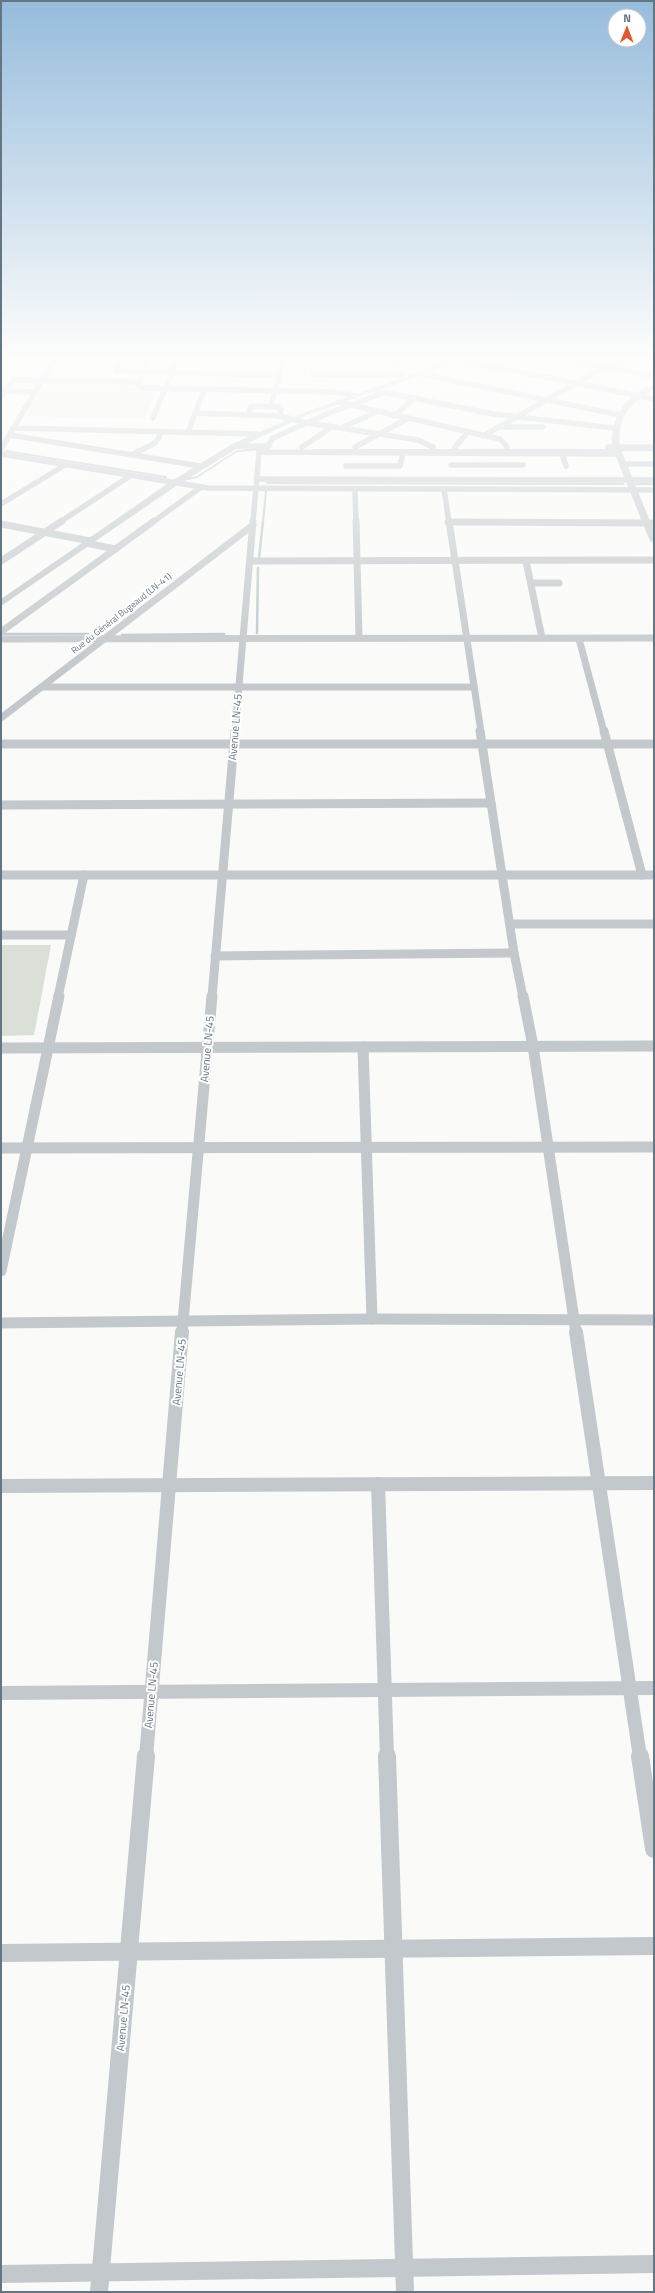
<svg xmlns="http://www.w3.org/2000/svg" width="655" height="2293" font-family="'Titillium Web',sans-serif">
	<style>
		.built { fill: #e8e9e9 }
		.green { fill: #dadfd7 }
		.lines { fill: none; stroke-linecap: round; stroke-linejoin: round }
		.stream-far1 { stroke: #bbc7cb; stroke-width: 2 }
		.stream { stroke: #bbc7cb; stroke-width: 2.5 }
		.minor-far5 { stroke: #c3c8cc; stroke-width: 5.5 }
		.minor-far4 { stroke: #c3c8cc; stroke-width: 7 }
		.minor-far3 { stroke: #c3c8cc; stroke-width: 9 }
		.minor-far2 { stroke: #c3c8cc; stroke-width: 11 }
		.minor-far1 { stroke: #c3c8cc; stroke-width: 14 }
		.minor { stroke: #c3c8cc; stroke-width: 18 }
		.tertiary { fill: #c3c8cc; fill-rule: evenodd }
		.labels { text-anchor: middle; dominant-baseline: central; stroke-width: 4; stroke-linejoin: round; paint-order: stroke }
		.far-street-label { font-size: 9px; fill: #657683; stroke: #fff }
		.street-label { font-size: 11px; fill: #657683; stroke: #fff }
	</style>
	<rect width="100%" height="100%" fill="#fafaf8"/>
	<polygon class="built" points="47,385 129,386 146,391 156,392 145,419 25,416 43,386"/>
	<polygon class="green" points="1,945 51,945 34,1035 1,1036"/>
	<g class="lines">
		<g class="stream-far1">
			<polyline points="313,450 654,450"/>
			<polyline points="6,451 166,477"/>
			<polyline points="183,480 197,477 237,451 263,449"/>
			<polyline points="267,483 623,484"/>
			<polyline points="636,484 654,484"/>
			<polyline points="263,522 266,491"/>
		</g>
		<g class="stream">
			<polyline points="259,558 263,521"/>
			<polyline points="257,633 258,568"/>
			<polyline points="1,634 88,634"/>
			<polyline points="122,635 224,634"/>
		</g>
		<g class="minor-far5">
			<polyline points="123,355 116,371 279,375"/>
			<polyline points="151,355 138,385 143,388 335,392 356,396"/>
			<polyline points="458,355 460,360 654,399"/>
			<polyline points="541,355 654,376"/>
			<polyline points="650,355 654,356"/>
			<polyline points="283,359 403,361"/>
			<polyline points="313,374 403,375"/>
			<polyline points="421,374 620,415"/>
			<polyline points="373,390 493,414 614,428"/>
			<polyline points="1,391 35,392"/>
			<polyline points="1,396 14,380 139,382"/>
			<polyline points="338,402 500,439 507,447"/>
			<polyline points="271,406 284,355"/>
			<polyline points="195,413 280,416 308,423 418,440 433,447"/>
			<polyline points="248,415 251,406 281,407 280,416"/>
			<polyline points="394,416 413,399"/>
			<polyline points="153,418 179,355"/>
			<polyline points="502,427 543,427"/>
			<polyline points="13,428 258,434"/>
			<polyline points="341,428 376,412"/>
			<polyline points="188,432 204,390"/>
			<polyline points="10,435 200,466"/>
			<polyline points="483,436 626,355"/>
			<polyline points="235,446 269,446"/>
			<polyline points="268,446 273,438 329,413 383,393"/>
			<polyline points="302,447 332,427"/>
			<polyline points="355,447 407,419"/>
			<polyline points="455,447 467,433"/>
			<polyline points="608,447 654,447"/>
			<polyline points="1,449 57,355"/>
			<polyline points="562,453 566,466"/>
			<polyline points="1,454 208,488 654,490"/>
			<polyline points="131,455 155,443 162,432"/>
			<polyline points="623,464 654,464"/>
			<polyline points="451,465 523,465"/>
			<polyline points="346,466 400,466 403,452"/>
			<polyline points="257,479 654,480"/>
			<polyline points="355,489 356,522"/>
			<polyline points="444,489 449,522"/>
			<polyline points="1,504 65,465"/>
			<polyline points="60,522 130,476"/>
			<polyline points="153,522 201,487"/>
			<polyline points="253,522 259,452 619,454"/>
		</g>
		<g class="minor-far4">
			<polyline points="356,521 359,638"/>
			<polyline points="449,521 481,732"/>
			<polyline points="448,522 654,523"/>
			<polyline points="1,524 90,541"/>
			<polyline points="86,543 115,549"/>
			<polyline points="1,561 62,521"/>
			<polyline points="250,561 654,560"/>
			<polyline points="526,561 542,638"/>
			<polyline points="531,583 559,583"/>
			<polyline points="2,631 154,521"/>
			<polyline points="1,639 654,638"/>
			<polyline points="579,639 604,732"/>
			<polyline points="42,687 474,687"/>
			<polyline points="1,718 253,525"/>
			<polyline points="235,732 253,521"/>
		</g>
		<g class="minor-far3">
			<polyline points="480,731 514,953 523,997"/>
			<polyline points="604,731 642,875"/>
			<polyline points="1,744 654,744"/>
			<polyline points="1,805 491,803"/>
			<polyline points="1,875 654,875"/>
			<polyline points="510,924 654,924"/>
			<polyline points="1,935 71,935"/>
			<polyline points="215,956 514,953"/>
			<polyline points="58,997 84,875"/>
			<polyline points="212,997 235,731"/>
		</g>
		<g class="minor-far2">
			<polyline points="523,996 533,1046 576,1333"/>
			<polyline points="363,1047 372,1319"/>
			<polyline points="1,1048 654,1046"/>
			<polyline points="1,1148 654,1147"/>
			<polyline points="1,1271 59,996"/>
			<polyline points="1,1323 372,1319 654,1320"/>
			<polyline points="182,1333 212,996"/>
		</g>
		<g class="minor-far1">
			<polyline points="576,1332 640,1757"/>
			<polyline points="378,1484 387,1757"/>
			<polyline points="1,1486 654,1483"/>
			<polyline points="1,1693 654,1688"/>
			<polyline points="146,1757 182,1332"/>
		</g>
		<g class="minor">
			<polyline points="387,1756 405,2292"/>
			<polyline points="640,1756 654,1849"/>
			<polyline points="1,1953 654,1946"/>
			<polyline points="1,2274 654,2264"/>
			<polyline points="99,2292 146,1756"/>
		</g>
		<g class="tertiary">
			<polygon points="467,355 477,355 307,415 238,448 176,486 1,606 1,599 170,482 232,444 303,413"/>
			<path d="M654 384V389C629 405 617 415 620 447L654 531V543L650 541 612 447C610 418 626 394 654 384Z"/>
		</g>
	</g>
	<linearGradient id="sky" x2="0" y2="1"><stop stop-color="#96bcdc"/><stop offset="0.53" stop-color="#fdfdfc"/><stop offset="1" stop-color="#fdfdfc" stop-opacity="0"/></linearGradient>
	<rect width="655" height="676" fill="url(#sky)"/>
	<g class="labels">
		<g class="far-street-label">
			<text transform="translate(121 613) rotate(-38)">Rue du Général Bugeaud (LN-41)</text>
		</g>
		<g class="street-label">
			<text transform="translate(235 727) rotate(-85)">Avenue LN-45</text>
			<text transform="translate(207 1049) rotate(-85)">Avenue LN-45</text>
			<text transform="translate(179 1372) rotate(-85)">Avenue LN-45</text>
			<text transform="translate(151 1695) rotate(-85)">Avenue LN-45</text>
			<text transform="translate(123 2018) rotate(-85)">Avenue LN-45</text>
		</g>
	</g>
	<rect width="655" height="2293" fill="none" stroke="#657683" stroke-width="4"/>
	<g transform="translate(627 28) rotate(1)"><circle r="19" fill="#ffffff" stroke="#c1c8cd"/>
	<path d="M0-3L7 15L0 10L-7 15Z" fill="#e4572e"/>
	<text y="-6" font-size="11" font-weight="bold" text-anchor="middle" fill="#657683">N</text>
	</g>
</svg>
